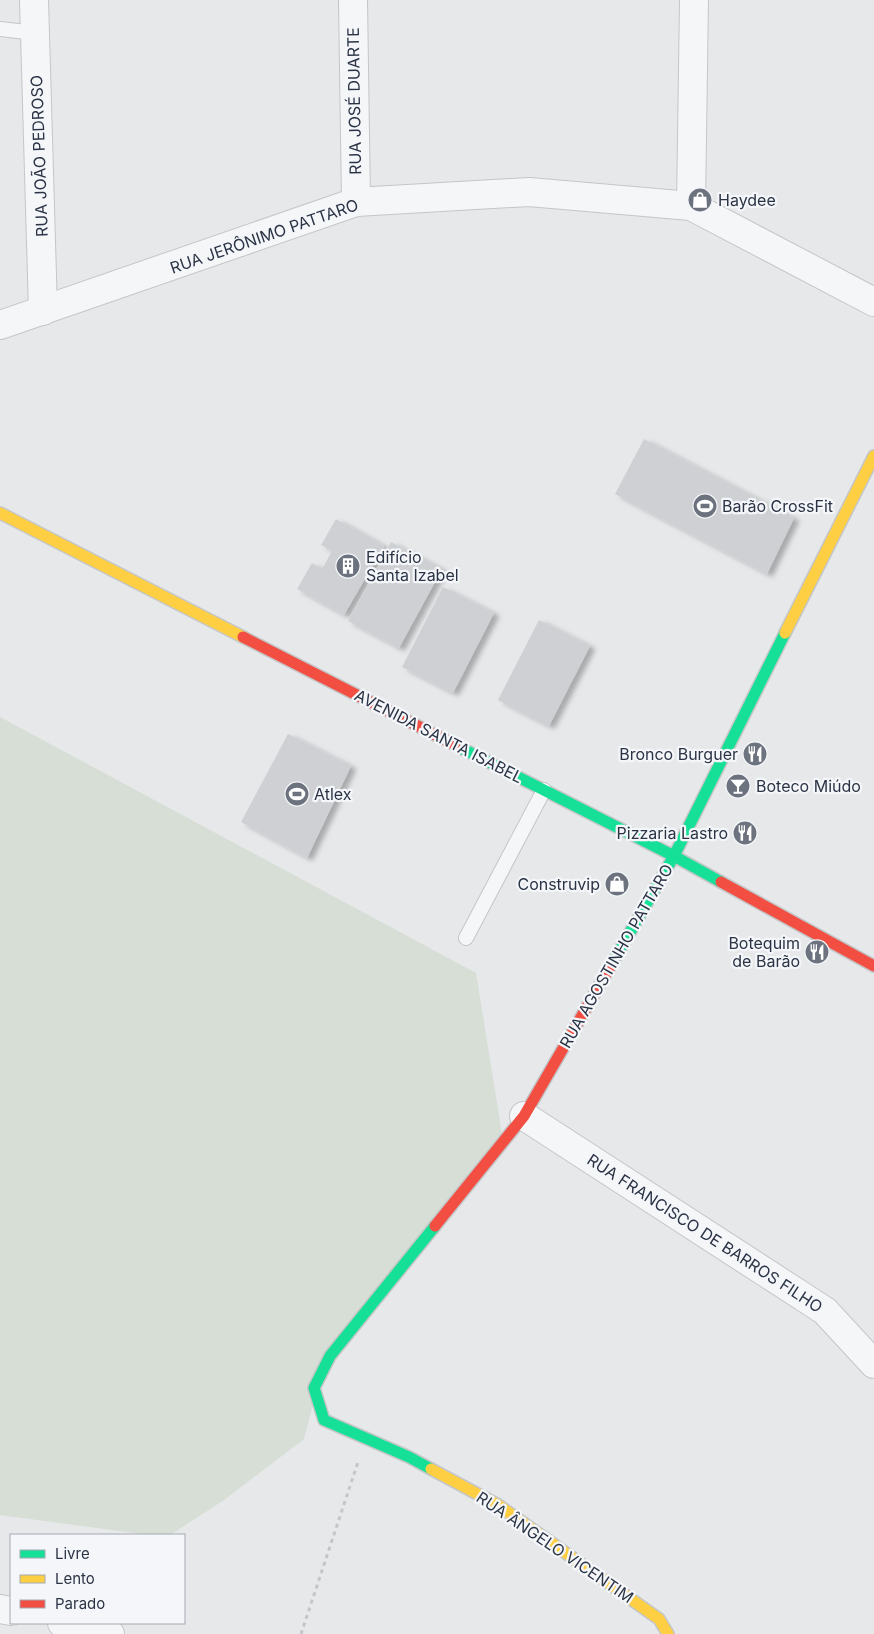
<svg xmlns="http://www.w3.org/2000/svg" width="874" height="1634" font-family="Inter,sans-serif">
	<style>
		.green { fill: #d6ded6 }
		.building { fill: #ced0d3; filter: url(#shadow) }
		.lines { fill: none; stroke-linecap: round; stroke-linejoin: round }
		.lane-casing { stroke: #c4c6c8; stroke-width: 16 }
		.street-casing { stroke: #c4c6c8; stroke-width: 30 }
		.fast-casing { stroke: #c4c6c8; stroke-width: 14 }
		.slow-casing { stroke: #c4c6c8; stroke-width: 14 }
		.jam-casing { stroke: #c4c6c8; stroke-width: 14 }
		.path { stroke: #c5c6ca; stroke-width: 3; stroke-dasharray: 4 4; stroke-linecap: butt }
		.lane { stroke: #f5f6f7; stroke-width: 14 }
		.street { stroke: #f5f6f7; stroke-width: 28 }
		.fast { stroke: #16e098; stroke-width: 11 }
		.slow { stroke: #ffcf43; stroke-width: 11 }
		.jam { stroke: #f24e42; stroke-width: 11 }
		.labels { text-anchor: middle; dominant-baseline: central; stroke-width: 4.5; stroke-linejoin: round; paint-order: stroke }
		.street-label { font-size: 16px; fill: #2b3445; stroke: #f4f6f9 }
		.poi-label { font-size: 16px; fill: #2b3445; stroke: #f4f6f9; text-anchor: start }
	</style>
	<defs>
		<filter id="shadow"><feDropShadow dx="5.5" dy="3" stdDeviation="2.5" flood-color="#0004"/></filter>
	</defs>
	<rect width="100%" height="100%" fill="#e6e8ea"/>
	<polygon class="green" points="0,717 476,973 502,1134 326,1355 304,1439 224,1500 170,1535 149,1535 0,1515"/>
	<g class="building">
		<polygon points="644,439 794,518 767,574 615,494"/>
		<polygon points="336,519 384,546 344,615 297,589 312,563 322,569 332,551 321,545"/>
		<polygon points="391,542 442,569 399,648 348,621"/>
		<polygon points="443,587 494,613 453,693 402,667"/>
		<polygon points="539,620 590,646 549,726 498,700"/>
		<polygon points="288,734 351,766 307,858 241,822"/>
	</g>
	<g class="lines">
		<defs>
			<g id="lane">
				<polyline points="0,29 35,33"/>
				<polyline points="466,938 544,790"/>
			</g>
			<g id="street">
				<polyline points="34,0 43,311"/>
				<polyline points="353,0 356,202"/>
				<polyline points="691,206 694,0"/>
				<polyline points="0,325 356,202 529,192 691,206 874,302"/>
				<polyline points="524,1116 825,1311 874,1364"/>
				<polyline points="0,1609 11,1611"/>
				<polyline points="62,1623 110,1634"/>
			</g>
			<g id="fast">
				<polyline points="455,745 674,856 721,882"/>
				<polyline points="614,960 674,856 785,633"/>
				<polyline points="431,1469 409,1457 324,1420 314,1388 330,1356 435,1226"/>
			</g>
			<g id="slow">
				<polyline points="0,513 243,637"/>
				<polyline points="785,633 874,456"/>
				<polyline points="431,1469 498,1505 659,1619 668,1634"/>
			</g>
			<g id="jam">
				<polyline points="243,637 455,745"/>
				<polyline points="721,882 874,966"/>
				<polyline points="435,1226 524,1116 614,960"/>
			</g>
		</defs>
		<use href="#lane" class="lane-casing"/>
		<use href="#street" class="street-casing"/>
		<use href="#fast" class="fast-casing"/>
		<use href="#slow" class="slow-casing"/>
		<use href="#jam" class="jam-casing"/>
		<polyline class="path" points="301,1634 358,1462"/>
		<use href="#lane" class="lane"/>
		<use href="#street" class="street"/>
		<use href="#fast" class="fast"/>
		<use href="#slow" class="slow"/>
		<use href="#jam" class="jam"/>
	</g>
	<defs>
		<symbol id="shop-disc" viewBox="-11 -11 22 22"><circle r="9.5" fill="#6c737f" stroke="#f4f6f9"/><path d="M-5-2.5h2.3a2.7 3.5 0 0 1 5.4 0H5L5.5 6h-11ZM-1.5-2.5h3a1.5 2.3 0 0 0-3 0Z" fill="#fff"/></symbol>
		<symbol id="stadium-disc" viewBox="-11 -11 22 22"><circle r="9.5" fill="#6c737f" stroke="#f4f6f9"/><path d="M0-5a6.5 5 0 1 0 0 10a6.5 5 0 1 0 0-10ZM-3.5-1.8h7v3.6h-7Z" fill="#fff"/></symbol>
		<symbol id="building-disc" viewBox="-11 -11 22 22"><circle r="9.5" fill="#6c737f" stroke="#f4f6f9"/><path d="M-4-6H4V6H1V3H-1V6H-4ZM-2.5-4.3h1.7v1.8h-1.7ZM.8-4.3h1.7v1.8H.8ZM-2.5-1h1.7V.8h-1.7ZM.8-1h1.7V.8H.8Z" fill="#fff"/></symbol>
		<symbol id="restaurant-disc" viewBox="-11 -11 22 22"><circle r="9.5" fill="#6c737f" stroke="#f4f6f9"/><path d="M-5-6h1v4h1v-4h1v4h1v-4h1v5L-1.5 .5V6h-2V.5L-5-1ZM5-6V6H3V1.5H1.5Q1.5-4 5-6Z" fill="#fff"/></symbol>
		<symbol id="bar-disc" viewBox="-11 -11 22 22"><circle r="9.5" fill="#6c737f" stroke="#f4f6f9"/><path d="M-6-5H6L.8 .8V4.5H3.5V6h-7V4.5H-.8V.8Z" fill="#fff"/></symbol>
	</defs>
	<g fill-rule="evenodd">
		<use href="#shop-disc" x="686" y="186" width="28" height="28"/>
		<use href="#stadium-disc" x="691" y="492" width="28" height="28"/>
		<use href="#building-disc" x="334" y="552" width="28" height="28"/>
		<use href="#restaurant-disc" x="741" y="740" width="28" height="28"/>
		<use href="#bar-disc" x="724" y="772" width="28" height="28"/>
		<use href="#stadium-disc" x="283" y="780" width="28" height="28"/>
		<use href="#restaurant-disc" x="731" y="819" width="28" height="28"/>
		<use href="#shop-disc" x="603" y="870" width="28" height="28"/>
		<use href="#restaurant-disc" x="803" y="938" width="28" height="28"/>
	</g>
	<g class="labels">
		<g class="street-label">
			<text transform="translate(354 101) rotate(-91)">RUA JOSÉ DUARTE</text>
			<text transform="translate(39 156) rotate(-92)">RUA JOÃO PEDROSO</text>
			<text transform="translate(264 236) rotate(-19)">RUA JERÔNIMO PATTARO</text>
			<text transform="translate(439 736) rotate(27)">AVENIDA SANTA ISABEL</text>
			<text transform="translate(616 956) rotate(-60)">RUA AGOSTINHO PATTARO</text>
			<text transform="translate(705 1233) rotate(33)">RUA FRANCISCO DE BARROS FILHO</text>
			<text transform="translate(555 1547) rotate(34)">RUA ÂNGELO VICENTIM</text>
		</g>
		<g class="poi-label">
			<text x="718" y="200">Haydee</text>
			<text x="722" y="506">Barão CrossFit</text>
			<text x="366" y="557">Edifício<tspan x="366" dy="18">Santa Izabel</tspan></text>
			<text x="738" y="754" text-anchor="end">Bronco Burguer</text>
			<text x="756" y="786">Boteco Miúdo</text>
			<text x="314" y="794">Atlex</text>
			<text x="728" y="833" text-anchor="end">Pizzaria Lastro</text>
			<text x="600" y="884" text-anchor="end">Construvip</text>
			<text x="800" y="943" text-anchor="end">Botequim<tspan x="800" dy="18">de Barão</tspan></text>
		</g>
	</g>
	<rect x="10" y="1534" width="175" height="90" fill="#f4f6f9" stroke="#a4a8b1"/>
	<rect x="20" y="1550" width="25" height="8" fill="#16e098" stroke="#a4a8b1"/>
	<text x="55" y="1559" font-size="15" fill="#2b3445">Livre</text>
	<rect x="20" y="1575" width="25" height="8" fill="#ffcf43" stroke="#a4a8b1"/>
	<text x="55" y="1584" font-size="15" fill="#2b3445">Lento</text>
	<rect x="20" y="1600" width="25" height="8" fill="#f24e42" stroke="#a4a8b1"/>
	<text x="55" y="1609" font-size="15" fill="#2b3445">Parado</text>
</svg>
